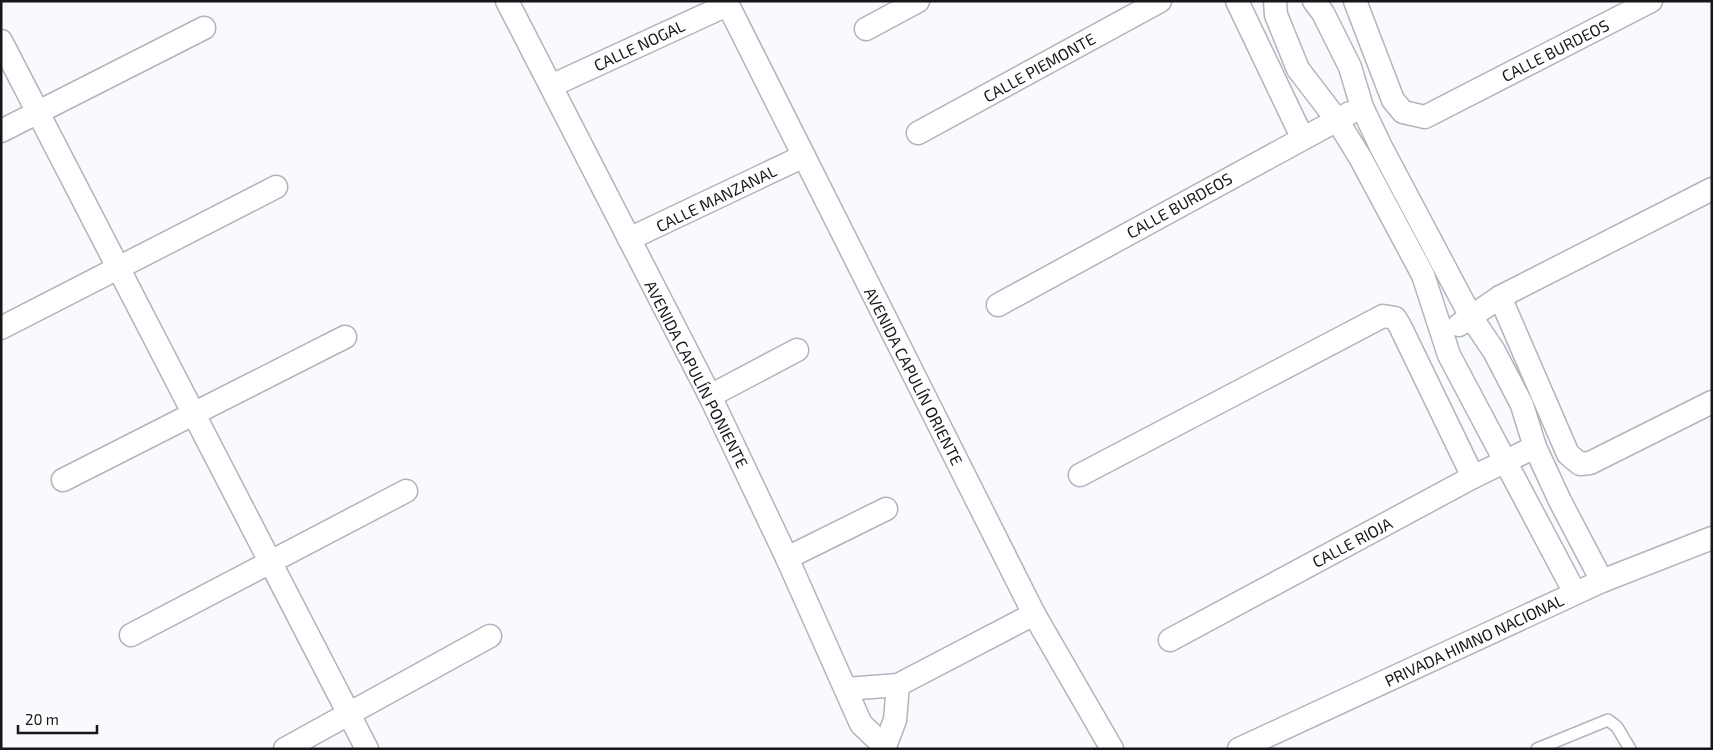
<svg xmlns="http://www.w3.org/2000/svg" width="1713" height="750" font-family="'Exo 2',sans-serif">
	<style>
		.lines { fill: none; stroke-linecap: round; stroke-linejoin: round }
		.service-casing { stroke: #b2b4bd; stroke-width: 14 }
		.minor-casing { stroke: #b2b4bd; stroke-width: 25 }
		.service { stroke: #fff; stroke-width: 11 }
		.minor { stroke: #fff; stroke-width: 22 }
		.labels { text-anchor: middle; dominant-baseline: central; stroke-width: 4.5; stroke-linejoin: round; paint-order: stroke }
		.street-label { font-size: 16px; fill: #17171b; stroke: #fff }
	</style>
	<rect width="100%" height="100%" fill="#f9fafe"/>
	<g class="lines">
		<defs>
			<polyline id="service" points="1537,749 1608,720 1617,727 1630,749"/>
			<g id="minor">
				<polyline points="507,1 710,396 787,558 861,724 884,746"/>
				<polyline points="726,1 1034,614 1112,749"/>
				<polyline points="1237,1 1302,137"/>
				<polyline points="1275,1 1276,15 1298,69 1337,120 1361,159 1423,275 1449,355 1575,593"/>
				<polyline points="1314,1 1323,13 1350,67 1362,107 1381,147 1471,317 1494,351 1522,405 1535,447 1560,501 1602,581"/>
				<polyline points="1355,1 1393,100 1403,112 1425,117 1651,1"/>
				<polyline points="866,29 918,1"/>
				<polyline points="1,41 367,749"/>
				<polyline points="551,86 727,5"/>
				<polyline points="1,131 204,28"/>
				<polyline points="918,133 1160,1"/>
				<polyline points="629,239 804,156"/>
				<polyline points="1500,297 1568,454 1580,464 1590,463 1712,402"/>
				<polyline points="998,305 1350,113"/>
				<polyline points="1459,325 1500,297 1712,189"/>
				<polyline points="1,328 276,187"/>
				<polyline points="710,396 797,350"/>
				<polyline points="1080,475 1383,316 1395,318 1400,326 1473,477"/>
				<polyline points="63,480 345,337"/>
				<polyline points="787,558 886,509"/>
				<polyline points="131,635 406,491"/>
				<polyline points="1170,640 1473,477 1535,447"/>
				<polyline points="846,689 898,685 1034,614"/>
				<polyline points="285,749 490,636"/>
				<polyline points="884,749 895,720 898,685"/>
				<polyline points="1239,749 1602,581 1712,538"/>
			</g>
		</defs>
		<use href="#service" class="service-casing"/>
		<use href="#minor" class="minor-casing"/>
		<use href="#service" class="service"/>
		<use href="#minor" class="minor"/>
	</g>
	<g class="labels">
		<g class="street-label">
			<text transform="translate(639 45) rotate(-25)">CALLE NOGAL</text>
			<text transform="translate(1555 50) rotate(-27)">CALLE BURDEOS</text>
			<text transform="translate(1039 67) rotate(-29)">CALLE PIEMONTE</text>
			<text transform="translate(716 198) rotate(-26)">CALLE MANZANAL</text>
			<text transform="translate(1179 205) rotate(-29)">CALLE BURDEOS</text>
			<text transform="translate(697 374) rotate(63)">AVENIDA CAPULÍN PONIENTE</text>
			<text transform="translate(914 376) rotate(63)">AVENIDA CAPULÍN ORIENTE</text>
			<text transform="translate(1352 542) rotate(-28)">CALLE RIOJA</text>
			<text transform="translate(1474 640) rotate(-25)">PRIVADA HIMNO NACIONAL</text>
		</g>
	</g>
	<rect width="1713" height="750" fill="none" stroke="#17171b" stroke-width="5"/>
	<path d="M18 725v8h79v-8" fill="none" stroke="#17171b" stroke-width="2.5"/>
	<text x="25" y="725" font-size="15" fill="#17171b" stroke="#ffffff" stroke-width="4" paint-order="stroke">20 m</text>
</svg>
